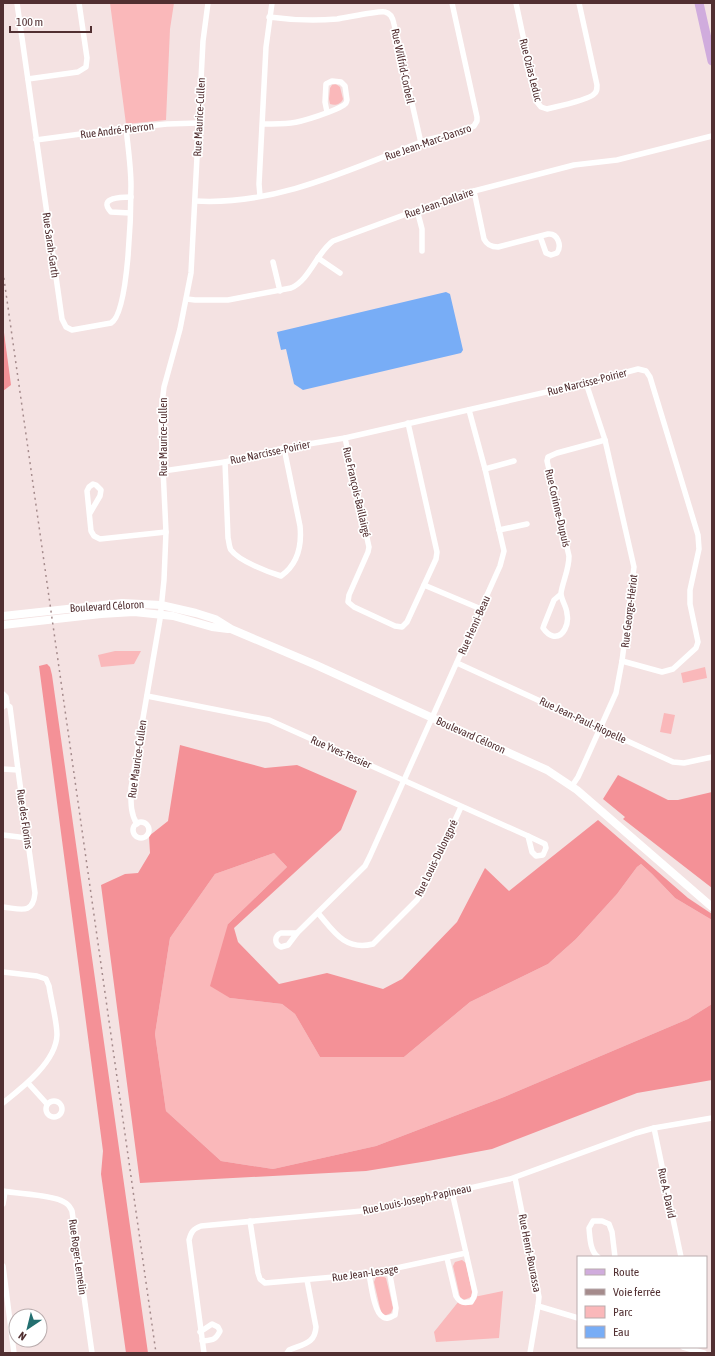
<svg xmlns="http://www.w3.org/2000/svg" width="715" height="1356" font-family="'Asap Condensed',sans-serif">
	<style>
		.green { fill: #fab8ba }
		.forest { fill: #f49197 }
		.water { fill: #78adf6 }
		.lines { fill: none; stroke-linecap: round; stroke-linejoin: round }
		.street { stroke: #fff; stroke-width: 5.5 }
		.secondary { stroke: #fff; stroke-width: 8 }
		.primary { stroke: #d0acdd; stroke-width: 9 }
		.rail { stroke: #a58b8c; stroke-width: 1.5; stroke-dasharray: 2 4; stroke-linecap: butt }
		.labels { text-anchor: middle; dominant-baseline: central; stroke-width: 3.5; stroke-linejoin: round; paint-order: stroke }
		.street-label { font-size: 11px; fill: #512f31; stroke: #fff }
	</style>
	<rect width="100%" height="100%" fill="#f4e2e2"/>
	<g class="green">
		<polygon points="110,3 174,3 170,29 166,120 126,124"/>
		<path d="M336 84 340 87 343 99C341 104 335 106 330 104L329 99 330 88 332 85Z"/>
		<polygon points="115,651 141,651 134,664 101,667 98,655"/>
		<polygon points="705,667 707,678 683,683 681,673"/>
		<polygon points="664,713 675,715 671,734 660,732"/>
		<polygon points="274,853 287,867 228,924 230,998 282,1004 295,1014 320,1057 404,1057 470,1002 548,964 576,939 617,894 637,867 641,864 652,874 675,898 712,920 712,1004 688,1019 504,1097 376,1146 273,1169 221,1161 166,1111 155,1034 170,938 215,874"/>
		<polygon points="462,1260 466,1263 472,1292 471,1297 464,1300 460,1297 453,1266 455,1262"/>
		<polygon points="382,1276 386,1278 393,1308 391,1313 384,1316 381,1312 374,1282 376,1277"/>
		<polygon points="503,1291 499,1338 436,1342 434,1332 459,1301 464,1303 474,1297"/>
	</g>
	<g class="forest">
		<polygon points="3,325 11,385 3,391"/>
		<polygon points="47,664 50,667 52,675 148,1353 126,1353 101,1174 103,1151 39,666"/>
		<polygon points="180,745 265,768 297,765 357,791 341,830 234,928 238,942 279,984 327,973 383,989 402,979 457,922 485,868 509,891 598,820 688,898 712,914 712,920 675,898 652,874 641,864 637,867 617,894 576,939 548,964 470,1002 404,1057 320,1057 295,1014 282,1004 230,998 210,986 228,924 287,867 274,853 215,874 170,938 155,1034 166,1111 221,1161 273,1169 376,1146 504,1097 688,1019 712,1004 712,1080 637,1093 492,1149 428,1161 366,1171 140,1183 101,885 125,874 138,873 150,853 149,836 168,821"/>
		<polygon points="618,775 668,800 678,800 712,792 712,888 623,819 625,817 603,799"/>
	</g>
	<polygon class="water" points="446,292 450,294 463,350 461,353 303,390 294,384 286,349 281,350 277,332"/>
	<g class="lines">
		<g class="street">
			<path d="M17 3 62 319 66 327 72 330 111 323C129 313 131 208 131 186 131 167 128 147 126 128"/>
			<path d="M516 3 537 102 541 107 547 109C555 107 589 100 594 94 597 92 597 89 597 85L579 3"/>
			<path d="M269 17C291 20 314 21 337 19 346 18 380 10 385 12 391 13 393 19 394 24L421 143"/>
			<polyline points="28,79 78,72 86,67 87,58 79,3"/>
			<path d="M263 124C272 124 281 124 291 123 302 122 335 111 344 105 347 103 346 103 347 100L345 86 341 82 332 81 326 84 325 102 327 112"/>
			<polyline points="36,140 118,129 167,124 199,123"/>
			<path d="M474 191 484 239C487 245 491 247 498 247L548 234C558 233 562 246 557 253L551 255 546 253 540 236"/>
			<polyline points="260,196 259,184 266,47 272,3"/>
			<path d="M195 201C274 206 349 170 421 142 437 136 460 134 474 126L477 121V117L452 3"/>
			<polyline points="417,210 422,229 422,251"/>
			<path d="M130 213 111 212C97 197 123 197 131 197"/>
			<polyline points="318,258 340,273"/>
			<polyline points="273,262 280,291"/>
			<path d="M187 299 195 300H228L291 288C309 281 317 252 333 241L450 198 474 191 574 165 617 160 712 136"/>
			<polyline points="345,438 369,547 368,552 349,595 348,602 354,607 395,626 402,627 407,622 436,559 437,552 408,423"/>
			<path d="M225 462 228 538C229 541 229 547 231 550 239 561 268 572 281 576 298 564 302 546 300 526L284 448"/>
			<polyline points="485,469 514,461"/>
			<polyline points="163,471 225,462 284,448 345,438 586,383 638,369 646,371 650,377 698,535 699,549 690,590 690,604 698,642 696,648 673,669 662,672 622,661"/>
			<polyline points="90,513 100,496 101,490 96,485 93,484 89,487 87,491 91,531 94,536 100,539 166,532"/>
			<polyline points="499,530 527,524"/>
			<polyline points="424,585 481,609"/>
			<path d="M561 594 554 600 544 625 543 628C545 631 549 635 553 636 564 638 569 623 567 614 567 607 561 600 561 593 563 580 569 570 569 556L547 461 548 457 557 453 605 440"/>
			<polyline points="457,663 673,762 684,763 712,757"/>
			<polyline points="3,694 6,697 7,702 3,707"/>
			<polyline points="147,696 269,720 528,836"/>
			<polyline points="3,769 18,770"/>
			<polyline points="572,786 578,777 584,764 616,693 622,661 634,567 605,440 586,383"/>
			<circle cx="141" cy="830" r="8"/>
			<path d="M137 824C130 813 131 801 131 788L160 619 164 580 166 532 161 427 162 404 164 387 180 329 191 273 203 41 208 3"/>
			<polyline points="3,835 27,838"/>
			<polygon points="528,836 545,844 546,848 543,855 536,856 532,852"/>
			<path d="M3 907C21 909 33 915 35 893L18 770 10 707 6 704"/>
			<path d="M318 913C334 932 345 951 373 944L417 900 423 891 461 807"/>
			<path d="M281 933H297L288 945 281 947C274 944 274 936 281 933Z"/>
			<polyline points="297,933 365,866 370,856 500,566 504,551 485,469 469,410"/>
			<path d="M3 972 37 976 46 979 49 986C51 1000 57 1021 57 1035 56 1062 22 1088 3 1103"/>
			<polyline points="28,1083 47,1104"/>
			<circle cx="54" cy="1109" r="8"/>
			<polyline points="654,1128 681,1257"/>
			<polyline points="515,1178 539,1297 538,1306 530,1353"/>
			<path d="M3 1191C18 1194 53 1195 64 1202 69 1204 70 1207 72 1211L92 1353"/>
			<polyline points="3,1204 5,1192"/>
			<polyline points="250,1221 258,1273 260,1279 265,1283 369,1274 466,1253 452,1192"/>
			<path d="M598 1257C590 1251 590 1238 589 1228L593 1221H602L609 1224 612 1232 615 1257"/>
			<path d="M447 1258 456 1296C460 1303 463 1303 471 1302L474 1297 475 1292 466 1253"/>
			<polyline points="3,1266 14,1353"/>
			<path d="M369 1274C371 1284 374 1313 383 1317 387 1320 391 1317 395 1315L396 1308 389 1270"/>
			<polyline points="538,1306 578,1318"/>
			<path d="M200 1332 212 1324 218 1327 220 1331C215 1341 212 1340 202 1341"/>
			<polyline points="683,1347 704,1353"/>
			<path d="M204 1353 189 1240C191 1232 193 1229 201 1226L373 1210 510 1179 636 1133 654 1128 712 1118"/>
			<path d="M287 1353 289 1350C303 1344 315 1344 316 1327L307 1280"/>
		</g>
		<g class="secondary">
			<polyline points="3,616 122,603 161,605 196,613 215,619 231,629 316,665 547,770 577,790 712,907"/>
			<polyline points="3,625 101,614 134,612 173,616 212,627 228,629"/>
		</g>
		<polyline class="primary" points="699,3 712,61"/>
		<polyline class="rail" points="3,272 156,1353"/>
	</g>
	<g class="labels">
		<g class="street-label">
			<text transform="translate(403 66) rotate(78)">Rue Wilfrid-Corbeil</text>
			<text transform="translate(531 70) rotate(76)">Rue Ozias Leduc</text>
			<text transform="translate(199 117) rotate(-87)">Rue Maurice-Cullen</text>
			<text transform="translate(117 130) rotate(-7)">Rue André-Pierron</text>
			<text transform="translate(428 142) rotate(-19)">Rue Jean-Marc-Dansro</text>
			<text transform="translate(439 203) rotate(-19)">Rue Jean-Dallaire</text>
			<text transform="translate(51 245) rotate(82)">Rue Sarah-Garth</text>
			<text transform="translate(587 382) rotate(-14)">Rue Narcisse-Poirier</text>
			<text transform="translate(163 437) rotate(-90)">Rue Maurice-Cullen</text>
			<text transform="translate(270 452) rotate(-12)">Rue Narcisse-Poirier</text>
			<text transform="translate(357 492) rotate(77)">Rue François-Baillairgé</text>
			<text transform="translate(558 508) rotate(77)">Rue Corinne-Dupuis</text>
			<text transform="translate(107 606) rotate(-3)">Boulevard Céloron</text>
			<text transform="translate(629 611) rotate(-83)">Rue George-Hériot</text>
			<text transform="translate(474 625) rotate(-66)">Rue Henri-Beau</text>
			<text transform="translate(583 720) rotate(25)">Rue Jean-Paul-Riopelle</text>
			<text transform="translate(471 735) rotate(24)">Boulevard Céloron</text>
			<text transform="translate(341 752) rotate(24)">Rue Yves-Tessier</text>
			<text transform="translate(137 759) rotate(-82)">Rue Maurice-Cullen</text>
			<text transform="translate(25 819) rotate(82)">Rue des Florins</text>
			<text transform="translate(436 858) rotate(-64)">Rue Louis-Dulongpré</text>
			<text transform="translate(667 1193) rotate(78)">Rue A.-David</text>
			<text transform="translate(417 1199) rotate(-12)">Rue Louis-Joseph-Papineau</text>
			<text transform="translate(530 1253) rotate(79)">Rue Henri-Bourassa</text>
			<text transform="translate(78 1257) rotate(82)">Rue Roger-Lemelin</text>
			<text transform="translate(365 1273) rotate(-8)">Rue Jean-Lesage</text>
		</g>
	</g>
	<rect width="715" height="1356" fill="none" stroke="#512f31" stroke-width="8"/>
	<rect x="577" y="1256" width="130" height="92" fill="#ffffff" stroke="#b9acad"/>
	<rect x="585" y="1269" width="20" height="6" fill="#d0acdd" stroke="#b9acad"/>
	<text x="613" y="1276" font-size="12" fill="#512f31">Route</text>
	<rect x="585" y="1289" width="20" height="6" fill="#a58b8c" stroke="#b9acad"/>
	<text x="613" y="1296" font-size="12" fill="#512f31">Voie ferrée</text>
	<rect x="585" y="1306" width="20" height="12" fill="#fab8ba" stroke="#b9acad"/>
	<text x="613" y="1316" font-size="12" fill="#512f31">Parc</text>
	<rect x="585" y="1326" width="20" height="12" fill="#78adf6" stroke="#b9acad"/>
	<text x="613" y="1336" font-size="12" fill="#512f31">Eau</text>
	<g transform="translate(28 1328) rotate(215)"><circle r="19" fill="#ffffff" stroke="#b9acad"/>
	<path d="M0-3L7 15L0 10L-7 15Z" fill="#236f70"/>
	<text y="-6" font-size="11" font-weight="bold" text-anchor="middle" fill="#512f31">N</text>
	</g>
	<path d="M10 26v6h81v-6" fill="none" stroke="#512f31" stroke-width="2"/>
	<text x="16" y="26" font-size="12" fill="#512f31" stroke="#ffffff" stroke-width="3" paint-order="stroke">100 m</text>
</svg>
